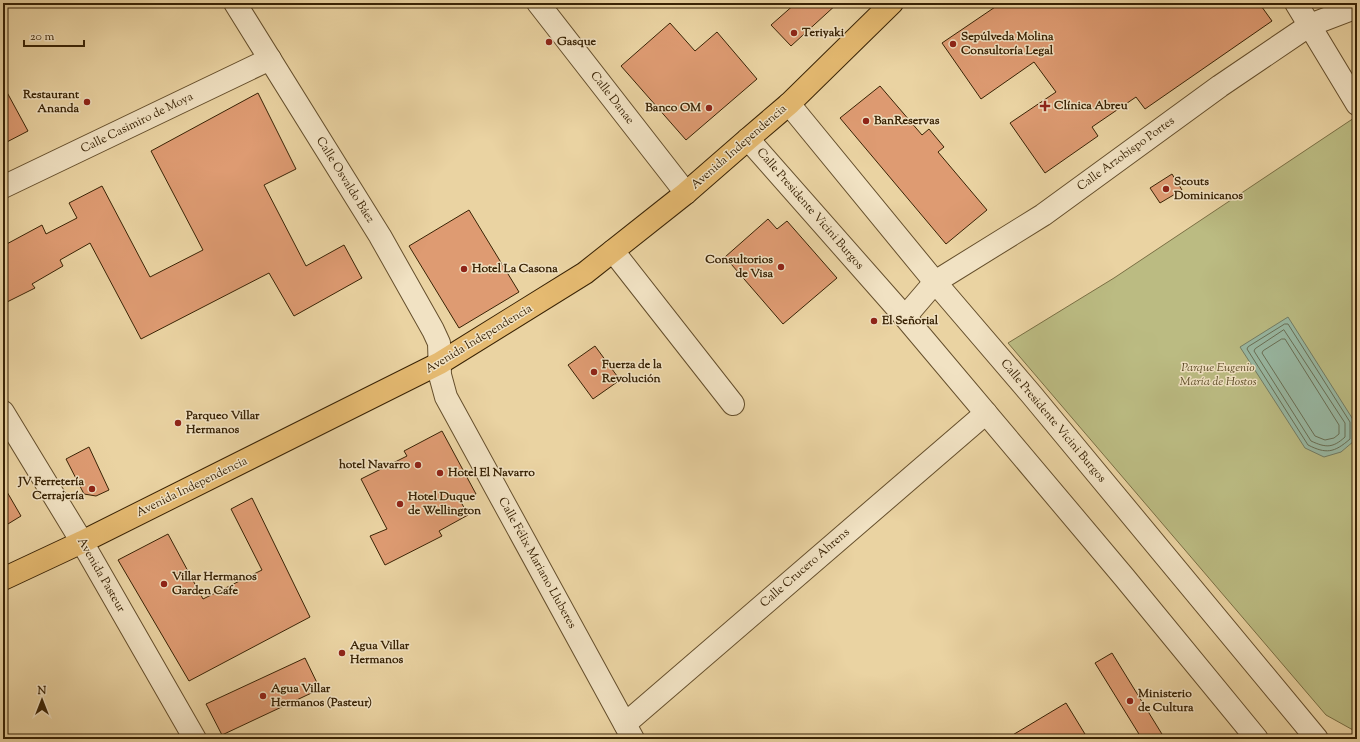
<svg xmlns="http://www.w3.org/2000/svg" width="1360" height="742" font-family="'Sorts Mill Goudy',serif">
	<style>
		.green { fill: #bbbb82; stroke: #7a6f44 }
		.water { fill: #98b8a3; stroke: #727c64 }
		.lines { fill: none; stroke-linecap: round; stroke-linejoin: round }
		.shore { stroke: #686e54; stroke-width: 1 }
		.building { fill: #de9b72; stroke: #392305 }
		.minor-casing { stroke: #654f2c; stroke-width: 24 }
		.major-casing { stroke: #392305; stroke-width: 24 }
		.minor { stroke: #f1e2c3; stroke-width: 22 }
		.major { stroke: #e5ba71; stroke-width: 22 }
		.poi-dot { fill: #8f2418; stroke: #f1e2c3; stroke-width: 1.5 }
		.labels { text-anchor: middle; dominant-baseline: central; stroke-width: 3; stroke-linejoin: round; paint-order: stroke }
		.poi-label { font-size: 12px; font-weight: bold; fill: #392305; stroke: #f1e2c3; text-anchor: start }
		.street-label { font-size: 12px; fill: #392305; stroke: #f1e2c3 }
		.park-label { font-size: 12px; font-style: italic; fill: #5a4924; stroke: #f1e2c3 }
	</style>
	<rect width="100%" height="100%" fill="#ead3a2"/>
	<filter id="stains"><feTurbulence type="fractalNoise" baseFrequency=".005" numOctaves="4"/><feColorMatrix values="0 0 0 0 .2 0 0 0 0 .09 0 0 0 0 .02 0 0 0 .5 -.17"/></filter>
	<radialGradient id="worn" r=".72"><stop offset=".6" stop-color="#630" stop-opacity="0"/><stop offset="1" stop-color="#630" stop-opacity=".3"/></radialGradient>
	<polygon class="green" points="1357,116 1357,731 1353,730 1326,715 1008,343 1114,278"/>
	<polygon class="water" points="1288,317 1354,421 1354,441 1341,452 1324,457 1305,448 1240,347"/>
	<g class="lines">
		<g class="shore">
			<path d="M1285 324H1288L1350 422V439C1334 453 1326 454 1308 445L1247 349 1248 347Z"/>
			<path d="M1284 330 1345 423V437C1333 448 1326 448 1311 441L1254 351 1255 349Z"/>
			<polygon points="1282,339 1285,339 1339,425 1339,434 1334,438 1325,440 1315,436 1262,353 1263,351"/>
		</g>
	</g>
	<g class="building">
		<polygon points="796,3 838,3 791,46 771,25"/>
		<polygon points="1001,3 1259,3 1272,21 1145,109 1136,97 1092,127 1098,136 1045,173 1010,123 1056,92 1034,62 981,99 942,43"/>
		<polygon points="670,23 695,51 717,32 757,79 686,140 621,66"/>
		<polygon points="3,85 28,131 3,144"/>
		<polygon points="880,86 922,135 929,129 944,147 938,152 987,210 946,244 840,118"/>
		<polygon points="258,93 296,169 264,185 306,266 344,245 362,278 294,316 269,273 141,339 90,243 60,260 63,266 32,284 35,288 3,304 3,246 42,225 46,234 77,218 69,203 102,186 150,277 203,250 151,151"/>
		<polygon points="1172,174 1182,190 1160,203 1150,188"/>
		<polygon points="469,210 519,292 459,328 409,246"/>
		<polygon points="768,219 777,229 787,221 837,278 783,324 725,257"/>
		<polygon points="595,346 620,380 593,399 568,365"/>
		<polygon points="442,431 476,494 461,502 468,515 439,531 442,536 385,565 370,536 387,529 361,479 407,456 404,451"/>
		<polygon points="89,447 109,490 96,496 84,494 66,459"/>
		<polygon points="3,485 21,516 3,527"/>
		<polygon points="252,498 310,617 189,681 118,560 168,534 203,599 262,570 231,509"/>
		<polygon points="1112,653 1165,739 1142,739 1095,663"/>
		<polygon points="305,658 320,689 222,735 206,704"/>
		<polygon points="1066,703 1088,739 1006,739"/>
	</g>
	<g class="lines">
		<defs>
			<g id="minor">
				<polyline points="235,3 380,236 433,330 439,343 440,375 446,397 633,739"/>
				<polyline points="538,3 686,193"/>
				<polyline points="1296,3 1357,104"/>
				<polyline points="789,104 935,282 1031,394 1317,739"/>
				<polyline points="748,139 905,317 1124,577 1257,739"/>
				<polyline points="3,187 270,59"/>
				<polyline points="613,251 733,404"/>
				<polyline points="905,317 935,282 1043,215 1220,86 1310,25 1357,7"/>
				<polyline points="3,412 82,542 195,739"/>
				<polyline points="625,724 986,413"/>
			</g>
			<polyline id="major" points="3,579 82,542 440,363 585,273 686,193 748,139 789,104 892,3"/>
		</defs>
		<use href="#minor" class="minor-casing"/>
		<use href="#major" class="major-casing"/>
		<use href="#minor" class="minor"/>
		<use href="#major" class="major"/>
	</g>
	<g class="poi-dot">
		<circle cx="794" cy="33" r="4"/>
		<circle cx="549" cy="42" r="4"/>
		<circle cx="953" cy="44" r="4"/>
		<circle cx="87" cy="102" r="4"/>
		<path d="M1043 100h4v4h4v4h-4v4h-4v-4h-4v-4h4z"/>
		<circle cx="709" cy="108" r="4"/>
		<circle cx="866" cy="121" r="4"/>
		<circle cx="1166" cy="189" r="4"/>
		<circle cx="781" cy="267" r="4"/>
		<circle cx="464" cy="269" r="4"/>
		<circle cx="874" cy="321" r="4"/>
		<circle cx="594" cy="372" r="4"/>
		<circle cx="178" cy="423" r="4"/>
		<circle cx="418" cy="465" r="4"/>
		<circle cx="440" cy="473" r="4"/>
		<circle cx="92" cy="489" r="4"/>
		<circle cx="400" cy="504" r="4"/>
		<circle cx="164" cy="584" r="4"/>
		<circle cx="342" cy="653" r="4"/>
		<circle cx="263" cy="696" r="4"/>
		<circle cx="1130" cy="701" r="4"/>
	</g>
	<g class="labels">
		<g class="poi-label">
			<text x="802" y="33">Teriyaki</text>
			<text x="961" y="37">Sepúlveda Molina<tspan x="961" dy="14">Consultoría Legal</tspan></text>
			<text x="557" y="42">Gasque</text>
			<text x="79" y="95" text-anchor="end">Restaurant<tspan x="79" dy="14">Ananda</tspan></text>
			<text x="1054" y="106">Clínica Abreu</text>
			<text x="701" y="108" text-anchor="end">Banco OM</text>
			<text x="874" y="121">BanReservas</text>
			<text x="1174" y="182">Scouts<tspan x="1174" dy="14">Dominicanos</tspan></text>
			<text x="773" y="260" text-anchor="end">Consultorios<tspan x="773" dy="14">de Visa</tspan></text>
			<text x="472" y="269">Hotel La Casona</text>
			<text x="882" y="321">El Señorial</text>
			<text x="602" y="365">Fuerza de la<tspan x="602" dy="14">Revolución</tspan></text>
			<text x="186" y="416">Parqueo Villar<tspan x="186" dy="14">Hermanos</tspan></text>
			<text x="410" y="465" text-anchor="end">hotel Navarro</text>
			<text x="448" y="473">Hotel El Navarro</text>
			<text x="84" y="482" text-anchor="end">JV Ferretería<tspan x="84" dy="14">Cerrajería</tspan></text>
			<text x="408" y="497">Hotel Duque<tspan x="408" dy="14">de Wellington</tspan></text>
			<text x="172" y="577">Villar Hermanos<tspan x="172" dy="14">Garden Cafe</tspan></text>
			<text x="350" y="646">Agua Villar<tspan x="350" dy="14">Hermanos</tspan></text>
			<text x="271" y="689">Agua Villar<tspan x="271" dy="14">Hermanos (Pasteur)</tspan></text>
			<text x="1138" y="694">Ministerio<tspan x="1138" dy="14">de Cultura</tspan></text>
		</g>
		<g class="street-label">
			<text transform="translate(612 98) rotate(52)">Calle Danae</text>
			<text transform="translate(137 123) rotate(-26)">Calle Casimiro de Moya</text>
			<text transform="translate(739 147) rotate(-41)">Avenida Independencia</text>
			<text transform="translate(1126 154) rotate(-36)">Calle Arzobispo Portes</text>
			<text transform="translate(345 180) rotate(58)">Calle Osvaldo Báez</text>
			<text transform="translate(810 209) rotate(49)">Calle Presidente Vicini Burgos</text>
			<text transform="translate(479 339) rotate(-31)">Avenida Independencia</text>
			<text transform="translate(1053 421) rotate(50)">Calle Presidente Vicini Burgos</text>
			<text transform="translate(192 487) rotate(-26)">Avenida Independencia</text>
			<text transform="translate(537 563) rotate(61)">Calle Félix Mariano Lluberes</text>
			<text transform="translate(805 568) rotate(-41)">Calle Crucero Ahrens</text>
			<text transform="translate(101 575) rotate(60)">Avenida Pasteur</text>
		</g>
		<g class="park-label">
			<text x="1218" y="368">Parque Eugenio<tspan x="1218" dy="14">María de Hostos</tspan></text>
		</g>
	</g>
	<rect width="1360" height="742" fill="none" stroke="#ead3a2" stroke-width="16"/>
	<rect x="4" y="4" width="1352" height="734" fill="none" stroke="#392305" stroke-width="2"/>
	<rect x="8" y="8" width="1344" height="726" fill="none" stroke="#392305"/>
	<g transform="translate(42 700)" stroke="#f1e2c3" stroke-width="3" paint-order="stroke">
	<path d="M0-3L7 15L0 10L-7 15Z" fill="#392305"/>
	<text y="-6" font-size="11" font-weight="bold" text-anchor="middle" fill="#392305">N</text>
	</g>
	<path d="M24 40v6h60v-6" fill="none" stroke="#392305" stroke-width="2"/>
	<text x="30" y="40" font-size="12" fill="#392305" stroke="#f1e2c3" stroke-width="3" paint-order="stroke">20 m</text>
	<rect width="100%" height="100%" filter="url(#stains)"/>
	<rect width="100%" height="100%" fill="url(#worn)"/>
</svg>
